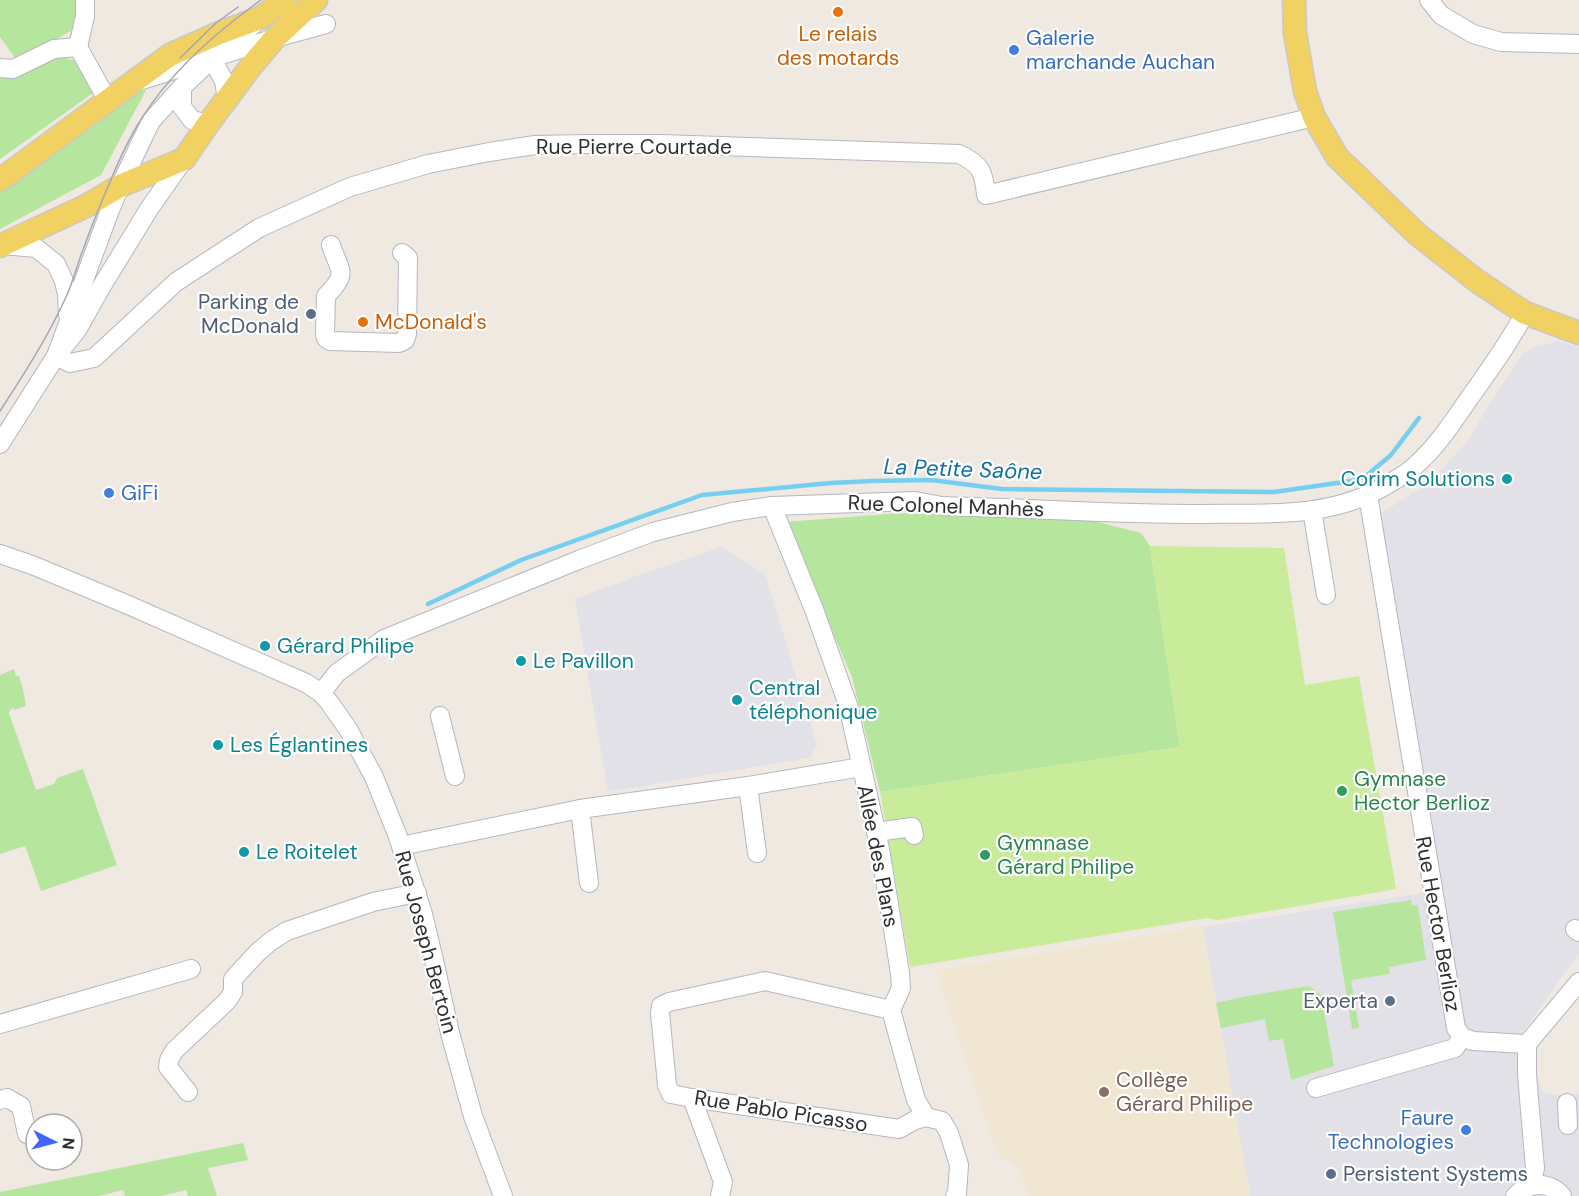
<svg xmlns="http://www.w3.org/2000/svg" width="1579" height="1196" font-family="'DM Sans',sans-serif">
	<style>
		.industrial { fill: #e3e1e8 }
		.education { fill: #f0e6d1 }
		.green { fill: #b6e59e }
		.pitch { fill: #c9ec9a }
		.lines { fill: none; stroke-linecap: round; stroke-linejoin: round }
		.stream { stroke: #75cff0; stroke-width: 4.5 }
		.minor-casing { stroke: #b4b7c1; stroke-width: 20 }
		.major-casing { stroke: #c9c9c9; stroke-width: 25 }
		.minor { stroke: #fff; stroke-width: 18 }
		.major { stroke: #f2d163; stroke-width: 22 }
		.tram { stroke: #a3a6b8; stroke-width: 1.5 }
		.food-dot { fill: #e8710a; stroke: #fff; stroke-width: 2 }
		.shop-dot { fill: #3f7fe0; stroke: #fff; stroke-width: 2 }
		.service-dot { fill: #5c6f8a; stroke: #fff; stroke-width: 2 }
		.culture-dot { fill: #0f9aa8; stroke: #fff; stroke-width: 2 }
		.leisure-dot { fill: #2e9e5b; stroke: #fff; stroke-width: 2 }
		.education-dot { fill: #8d6e63; stroke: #fff; stroke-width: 2 }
		.labels { text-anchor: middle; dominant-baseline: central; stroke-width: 4.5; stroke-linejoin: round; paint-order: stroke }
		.food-label { font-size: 21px; fill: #c56008; stroke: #fff }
		.shop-label { font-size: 21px; fill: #366cbe; stroke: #fff; text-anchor: start }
		.street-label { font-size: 21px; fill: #2e2e2e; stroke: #fff }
		.service-label { font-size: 21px; fill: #4e5e75; stroke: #fff; text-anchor: end }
		.culture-label { font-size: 21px; fill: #0d838f; stroke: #fff; text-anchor: start }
		.leisure-label { font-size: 21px; fill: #27864d; stroke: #fff; text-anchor: start }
		.education-label { font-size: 21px; fill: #785e54; stroke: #fff; text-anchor: start }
		.water-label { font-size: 22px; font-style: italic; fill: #0d6fa3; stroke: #fff }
	</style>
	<rect width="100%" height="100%" fill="#efe9e1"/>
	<g class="industrial">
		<polygon points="1559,341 1579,347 1579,953 1522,1033 1543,1093 1562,1095 1579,1094 1579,1196 1250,1196 1203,927 1434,891 1377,516 1427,484 1467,442 1491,401 1524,352 1535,347"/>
		<polygon points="721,547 765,574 817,745 810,758 608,792 575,599 642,574"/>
	</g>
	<polygon class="education" points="1203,927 1250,1196 1028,1196 1020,1170 1010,1161 998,1156 937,971"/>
	<g class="green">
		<polygon points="0,0 78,0 77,22 72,30 18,62 0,37"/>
		<polygon points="63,57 79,62 93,93 0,159 0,77 15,79 49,59"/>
		<polygon points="146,90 101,175 0,229 0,192 137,91"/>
		<polygon points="901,513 1078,517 1141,533 1150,546 1180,747 880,792 852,677 785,522"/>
		<polygon points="14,669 16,676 19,676 23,689 26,706 14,710 14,708 10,710 9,713 36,790 54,784 57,778 83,769 117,865 41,891 25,846 0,854 0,675"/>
		<polygon points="1411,900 1412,906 1418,905 1426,960 1389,967 1390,974 1351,980 1359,1028 1352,1029 1333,912"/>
		<polygon points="1309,986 1321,995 1334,1066 1291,1080 1283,1039 1269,1041 1265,1019 1221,1028 1216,1003 1247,996"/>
		<polygon points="243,1143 248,1160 208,1168 217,1196 188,1196 186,1190 162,1196 125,1196 123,1190 99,1196 0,1196 0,1192"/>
	</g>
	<polygon class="pitch" points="1150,546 1284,548 1305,685 1359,676 1396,889 1218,920 1207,918 910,967 880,792 1180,747"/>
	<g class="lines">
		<polyline class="stream" points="428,604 521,560 702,495 831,483 872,481 931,480 1002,489 1274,492 1351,481 1366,476 1391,455 1419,418"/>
		<defs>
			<g id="minor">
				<polyline points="1429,0 1441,15 1473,34 1501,42 1579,44"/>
				<polyline points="78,47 85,16 85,0"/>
				<polyline points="212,59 224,81 227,99"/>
				<polyline points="0,68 13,69 54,49 78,47 108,101"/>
				<polyline points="142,80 275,38 326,24"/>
				<polyline points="182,87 182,107 192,120 208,124"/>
				<polyline points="3,245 36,248 56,264 64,281 67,295 68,315"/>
				<path d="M331 245C340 273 349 272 326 296L325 334 326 338 330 341 399 343 405 340 407 334 408 258 402 253"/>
				<path d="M56 356 70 363 94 358 176 282 259 228 350 187 428 164 489 152 535 145 586 144H661L959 154C981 164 984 172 986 195L1314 117"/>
				<polyline points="56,356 110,210 120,186 151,121 182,87 212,59 253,25"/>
				<polyline points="0,444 56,356 77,330 100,289 149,209 184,159"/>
				<polyline points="1368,495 1456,1028 1462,1037 1473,1041 1527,1044"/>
				<polyline points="772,506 815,612 848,705 880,849 900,973 901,988 891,1010 916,1100 926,1117 942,1121 949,1133 959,1165 957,1194 955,1196"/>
				<polyline points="1312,510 1326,595"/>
				<polyline points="0,554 32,565 126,604 306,683 321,693 329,702 348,729 374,777 397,834 423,914 434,960 450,1033 473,1116 503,1196"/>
				<path d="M321 693 337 673 384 639 581 559 653 532 732 512 772 506 915 501 942 506C1028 508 1114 514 1201 514 1262 513 1328 519 1383 487 1394 481 1408 473 1417 464 1437 446 1453 422 1468 400 1488 372 1509 343 1525 313"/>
				<polyline points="440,716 455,776"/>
				<polyline points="748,786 757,853"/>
				<polyline points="580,809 589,883"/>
				<polyline points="876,832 912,827 914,835"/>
				<polyline points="401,846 580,809 748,786 861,767"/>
				<polyline points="1575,929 1579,932"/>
				<polyline points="891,1010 765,981 669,1002 661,1006 660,1013 667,1085 671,1094 692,1098 899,1129 915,1120 926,1117"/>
				<polyline points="0,1024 191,969"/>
				<polyline points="1316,1088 1455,1048 1462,1037"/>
				<polyline points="188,1092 168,1067 169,1060 174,1051 227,1001 233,992 233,979 256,954 271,941 287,931 373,902 417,893"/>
				<polyline points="692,1098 723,1182 720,1196"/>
				<polyline points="0,1100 7,1098 21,1106 27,1134"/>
				<polyline points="1567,1103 1568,1125"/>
				<polyline points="1531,1186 1535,1168 1527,1075 1527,1044 1579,982"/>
				<path d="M1515 1196C1529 1182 1549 1181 1562 1196"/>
			</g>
			<g id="major">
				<polyline points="1294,0 1295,33 1305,91 1314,117 1337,157 1417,234 1477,281 1525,313 1579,333"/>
				<polyline points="0,180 170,55 217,34 260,18 285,0"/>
				<polyline points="0,246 86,206 120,186 184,159 208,124 252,65 275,38 316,0"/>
			</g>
		</defs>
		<use href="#minor" class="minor-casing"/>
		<use href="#major" class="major-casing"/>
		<use href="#minor" class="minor"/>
		<use href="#major" class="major"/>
		<g class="tram">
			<polyline points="180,58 216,23 238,7"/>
			<path d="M0 411C24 374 48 337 66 297 73 282 77 265 83 250 91 227 100 205 110 182 119 160 129 138 142 118 172 70 216 32 261 0"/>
		</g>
	</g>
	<g class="food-dot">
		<circle cx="838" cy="12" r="6"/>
		<circle cx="363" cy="322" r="6"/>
	</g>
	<g class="shop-dot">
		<circle cx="1014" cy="50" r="6"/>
		<circle cx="109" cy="493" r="6"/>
		<circle cx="1466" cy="1130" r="6"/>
	</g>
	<g class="service-dot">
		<circle cx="311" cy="314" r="6"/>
		<circle cx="1390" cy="1001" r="6"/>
		<circle cx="1331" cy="1174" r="6"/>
	</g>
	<g class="culture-dot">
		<circle cx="1507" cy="479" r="6"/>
		<circle cx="265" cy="646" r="6"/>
		<circle cx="521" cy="661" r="6"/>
		<circle cx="737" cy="700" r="6"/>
		<circle cx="218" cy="745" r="6"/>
		<circle cx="244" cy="852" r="6"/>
	</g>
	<g class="leisure-dot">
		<circle cx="1342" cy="791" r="6"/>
		<circle cx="985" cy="855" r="6"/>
	</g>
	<circle class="education-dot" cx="1104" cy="1092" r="6"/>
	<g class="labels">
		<g class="food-label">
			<text x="838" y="34">Le relais<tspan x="838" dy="24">des motards</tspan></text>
			<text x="375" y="322" text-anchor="start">McDonald's</text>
		</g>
		<g class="shop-label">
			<text x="1026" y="38">Galerie<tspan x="1026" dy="24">marchande Auchan</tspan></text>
			<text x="121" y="493">GiFi</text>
			<text x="1454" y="1118" text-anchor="end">Faure<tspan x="1454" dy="24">Technologies</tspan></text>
		</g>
		<g class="street-label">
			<text x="634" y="147">Rue Pierre Courtade</text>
			<text transform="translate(946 506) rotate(2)">Rue Colonel Manhès</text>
			<text transform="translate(878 856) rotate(79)">Allée des Plans</text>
			<text transform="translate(1438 924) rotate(80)">Rue Hector Berlioz</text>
			<text transform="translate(426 942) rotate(75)">Rue Joseph Bertoin</text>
			<text transform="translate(781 1111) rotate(9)">Rue Pablo Picasso</text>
		</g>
		<g class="service-label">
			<text x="299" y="302">Parking de<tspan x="299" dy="24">McDonald</tspan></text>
			<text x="1378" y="1001">Experta</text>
			<text x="1343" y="1174" text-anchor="start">Persistent Systems</text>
		</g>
		<g class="culture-label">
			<text x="1495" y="479" text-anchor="end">Corim Solutions</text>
			<text x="277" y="646">Gérard Philipe</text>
			<text x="533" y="661">Le Pavillon</text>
			<text x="749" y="688">Central<tspan x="749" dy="24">téléphonique</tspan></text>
			<text x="230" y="745">Les Églantines</text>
			<text x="256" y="852">Le Roitelet</text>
		</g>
		<g class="leisure-label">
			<text x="1354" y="779">Gymnase<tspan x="1354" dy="24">Hector Berlioz</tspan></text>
			<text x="997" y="843">Gymnase<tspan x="997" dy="24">Gérard Philipe</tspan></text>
		</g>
		<g class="education-label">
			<text x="1116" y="1080">Collège<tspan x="1116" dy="24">Gérard Philipe</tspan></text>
		</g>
		<g class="water-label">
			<text transform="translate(963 469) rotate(2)">La Petite Saône</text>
		</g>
	</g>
	<g transform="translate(54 1142) rotate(96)"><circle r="28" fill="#ffffff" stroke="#ababab" stroke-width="1.5"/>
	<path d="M0-4.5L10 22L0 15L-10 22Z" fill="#4264fb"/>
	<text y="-9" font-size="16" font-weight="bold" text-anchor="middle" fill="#2e2e2e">N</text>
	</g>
</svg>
